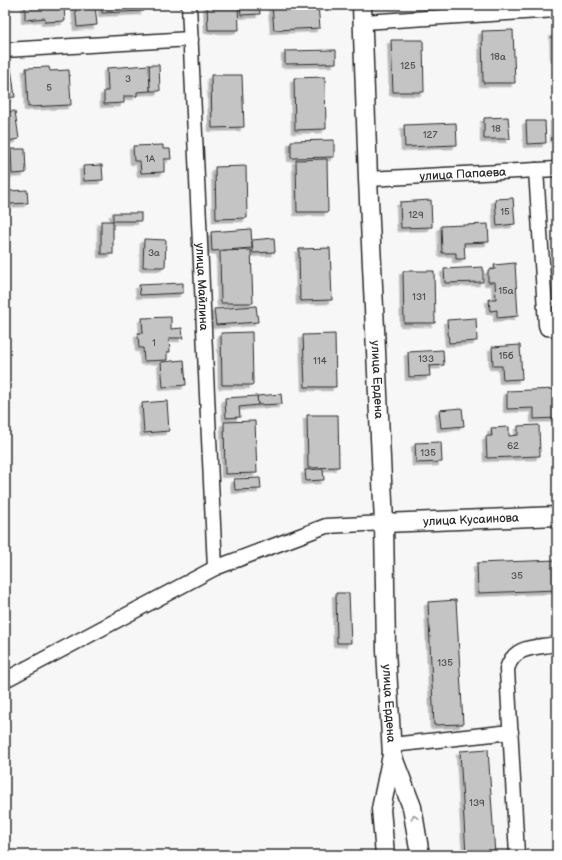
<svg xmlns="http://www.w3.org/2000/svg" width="562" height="860" font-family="'Balsamiq Sans',sans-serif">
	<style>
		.building { fill: #c4c4c4; stroke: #2b2b2b; filter: url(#shadow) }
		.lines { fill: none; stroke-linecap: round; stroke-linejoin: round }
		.minor-casing { stroke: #2b2b2b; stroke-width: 17 }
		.tertiary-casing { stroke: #2b2b2b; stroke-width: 21 }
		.minor { stroke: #fff; stroke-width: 14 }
		.tertiary { stroke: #fff; stroke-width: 18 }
		.oneway { stroke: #a0a0a0 }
		.labels { text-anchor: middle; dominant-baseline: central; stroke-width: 3; stroke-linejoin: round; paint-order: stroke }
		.number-label { font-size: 10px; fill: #515151 }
		.street-label { font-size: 12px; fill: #2b2b2b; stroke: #fff }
	</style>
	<defs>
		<filter id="shadow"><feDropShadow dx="-3.5" dy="3.5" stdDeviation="0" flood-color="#0004"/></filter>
	</defs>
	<rect width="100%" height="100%" fill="#f7f7f7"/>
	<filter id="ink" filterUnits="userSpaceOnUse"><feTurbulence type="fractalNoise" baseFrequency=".025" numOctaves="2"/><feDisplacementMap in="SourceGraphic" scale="8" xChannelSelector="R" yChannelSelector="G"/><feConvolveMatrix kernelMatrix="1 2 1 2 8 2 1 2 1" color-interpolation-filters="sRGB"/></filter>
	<g filter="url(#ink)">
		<g class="building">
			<polygon points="25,5 64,5 65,21 45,22 45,18 25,20"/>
			<polygon points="75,5 95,5 97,25 77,27"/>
			<polygon points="102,5 144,5 144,11 102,13"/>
			<polygon points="207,5 238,5 239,30 208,30"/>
			<polygon points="240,5 259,5 260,14 241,15"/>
			<polygon points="272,5 318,5 320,28 274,30"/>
			<polygon points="513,30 515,83 483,83 482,31"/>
			<polygon points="553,33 557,33 557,57 554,58"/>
			<polygon points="391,40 423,40 424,92 393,92"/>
			<polygon points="336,50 336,63 285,64 285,51"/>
			<polygon points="149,65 159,65 160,91 150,91"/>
			<polygon points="149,65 150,91 137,92 137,96 124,96 124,103 104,104 104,91 108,91 107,68"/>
			<polygon points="49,67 50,71 69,70 71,105 28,107 26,68"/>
			<polygon points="11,68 15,97 5,98 5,69"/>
			<polygon points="211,75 242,75 244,127 212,128"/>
			<polygon points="325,77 326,129 295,130 294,78"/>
			<polygon points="15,111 19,139 7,141 5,112"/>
			<polygon points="508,117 510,139 484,139 484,118"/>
			<rect x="554" y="118" width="3" height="21"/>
			<polygon points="526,121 545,121 546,143 527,144"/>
			<polygon points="456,123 457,145 405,147 404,125"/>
			<polygon points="334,140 334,157 291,158 291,141"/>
			<polygon points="163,145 163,149 170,149 171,159 164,159 164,172 141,173 140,161 134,161 133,146"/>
			<polygon points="11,149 25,149 26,173 12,174"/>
			<polygon points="327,159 328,212 297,212 296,160"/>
			<polygon points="102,165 103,180 84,181 83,166"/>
			<polygon points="246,166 247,218 216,219 215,167"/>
			<polygon points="27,190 28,203 9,204 8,191"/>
			<polygon points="513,198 515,224 497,226 495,199"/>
			<polygon points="431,200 432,227 401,228 400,202"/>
			<rect x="113" y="213" width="28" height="8"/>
			<rect x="101" y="221" width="12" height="33"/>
			<polygon points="488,224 489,242 464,243 465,259 456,259 456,253 442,253 441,226"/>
			<polygon points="251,229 252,248 212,251 211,232"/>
			<polygon points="274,238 275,252 253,253 252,240"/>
			<polygon points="144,239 166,240 165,267 143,267"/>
			<polygon points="330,248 332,300 300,301 299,249"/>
			<polygon points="251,250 253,303 221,303 220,251"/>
			<polygon points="515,263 518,316 497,318 497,310 490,311 489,299 496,299 495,282 488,282 488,270 495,269 494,265"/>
			<polygon points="483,267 483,282 445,283 444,269"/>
			<polygon points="403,271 434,271 435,323 404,323"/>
			<polygon points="183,283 183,293 140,295 139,285"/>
			<polygon points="256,306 258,322 216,325 214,309"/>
			<polygon points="171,317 171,329 182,328 183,338 169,338 170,352 167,352 167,360 144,361 143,348 139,348 138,333 143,333 142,318"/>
			<polygon points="476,318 477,341 449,343 447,320"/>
			<polygon points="252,332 253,385 222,385 221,333"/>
			<polygon points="335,334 336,387 305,387 303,335"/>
			<polygon points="520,345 522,379 503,380 502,366 493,366 492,347"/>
			<polygon points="443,350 444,365 429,366 430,376 409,377 408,352"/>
			<polygon points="184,360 186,385 163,387 161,362"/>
			<polygon points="557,389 557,418 534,419 534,408 507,409 507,391"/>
			<polygon points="281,394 282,404 258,405 257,396"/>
			<polygon points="257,396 258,405 239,407 240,417 226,418 225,398"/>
			<polygon points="167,401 169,431 144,433 142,403"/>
			<polygon points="462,408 464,426 441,428 439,410"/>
			<polygon points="307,415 338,415 339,467 308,468"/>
			<polygon points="255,421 257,473 225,474 224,422"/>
			<polygon points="539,425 540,456 487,458 486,436 492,436 491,428 509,427 509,436 518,435 518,426"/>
			<polygon points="441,442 442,462 416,463 415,443"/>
			<polygon points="323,469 324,480 306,481 305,470"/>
			<polygon points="260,478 261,489 235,490 234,479"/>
			<polygon points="557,560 557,590 478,593 477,563"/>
			<polygon points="336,593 349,593 351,643 337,643"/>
			<polygon points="456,600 463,724 434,725 428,602"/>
			<polygon points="488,749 495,855 466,855 460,751"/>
		</g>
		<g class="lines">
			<defs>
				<g id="minor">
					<path id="s1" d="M189 5 215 568"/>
					<polyline points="363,22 557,10"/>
					<polyline points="5,50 191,39"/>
					<polyline points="536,170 546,325 547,328 557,329"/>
					<path id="s2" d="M368 179 557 169"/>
					<polyline points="5,680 215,568 326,526 384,523"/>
					<polyline points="392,745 511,732"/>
					<path d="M517 855 507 669C514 645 535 648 557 644"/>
				</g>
				<g id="tertiary">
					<path id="s3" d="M362 5 368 179 384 523 386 650 392 755 381 809 385 855"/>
					<path id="s4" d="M384 523 557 516"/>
					<polyline points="392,755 412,807 420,855"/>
				</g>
			</defs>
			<use href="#minor" class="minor-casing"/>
			<use href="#tertiary" class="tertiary-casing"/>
			<use href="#minor" class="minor"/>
			<use href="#tertiary" class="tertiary"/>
		</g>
		<defs><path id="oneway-chevron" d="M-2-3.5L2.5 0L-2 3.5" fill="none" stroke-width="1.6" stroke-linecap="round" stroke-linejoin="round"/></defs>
		<use class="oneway" href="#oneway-chevron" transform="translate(414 817) rotate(-100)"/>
	</g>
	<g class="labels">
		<g class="number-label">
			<text x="498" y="57">18а</text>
			<text x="408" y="66">125</text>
			<text x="128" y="79">3</text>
			<text x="49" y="88">5</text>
			<text x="496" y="129">18</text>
			<text x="430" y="135">127</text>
			<text x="150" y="159">1А</text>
			<text x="505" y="212">15</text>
			<text x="416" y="215">129</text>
			<text x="154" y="253">3а</text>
			<text x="506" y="291">15а</text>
			<text x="419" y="297">131</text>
			<text x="154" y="343">1</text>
			<text x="506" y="356">15б</text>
			<text x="426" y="359">133</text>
			<text x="320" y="361">114</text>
			<text x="513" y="446">62</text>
			<text x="428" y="453">135</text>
			<text x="517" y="576">35</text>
			<text x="445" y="663">135</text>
			<text x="477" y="803">139</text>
		</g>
		<g class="street-label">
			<text stroke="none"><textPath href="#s2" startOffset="95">улица Папаева</textPath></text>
			<text stroke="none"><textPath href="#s1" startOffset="282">улица Майлина</textPath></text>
			<text stroke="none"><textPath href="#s3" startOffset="375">улица Ердена</textPath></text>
			<text stroke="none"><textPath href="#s4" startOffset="87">улица Кусаинова</textPath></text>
			<text stroke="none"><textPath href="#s3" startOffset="699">улица Ердена</textPath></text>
		</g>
	</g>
	<rect width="562" height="860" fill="none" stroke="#fff" stroke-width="20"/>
	<rect x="10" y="10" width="542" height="840" fill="none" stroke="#2b2b2b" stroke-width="1.5" filter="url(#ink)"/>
</svg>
